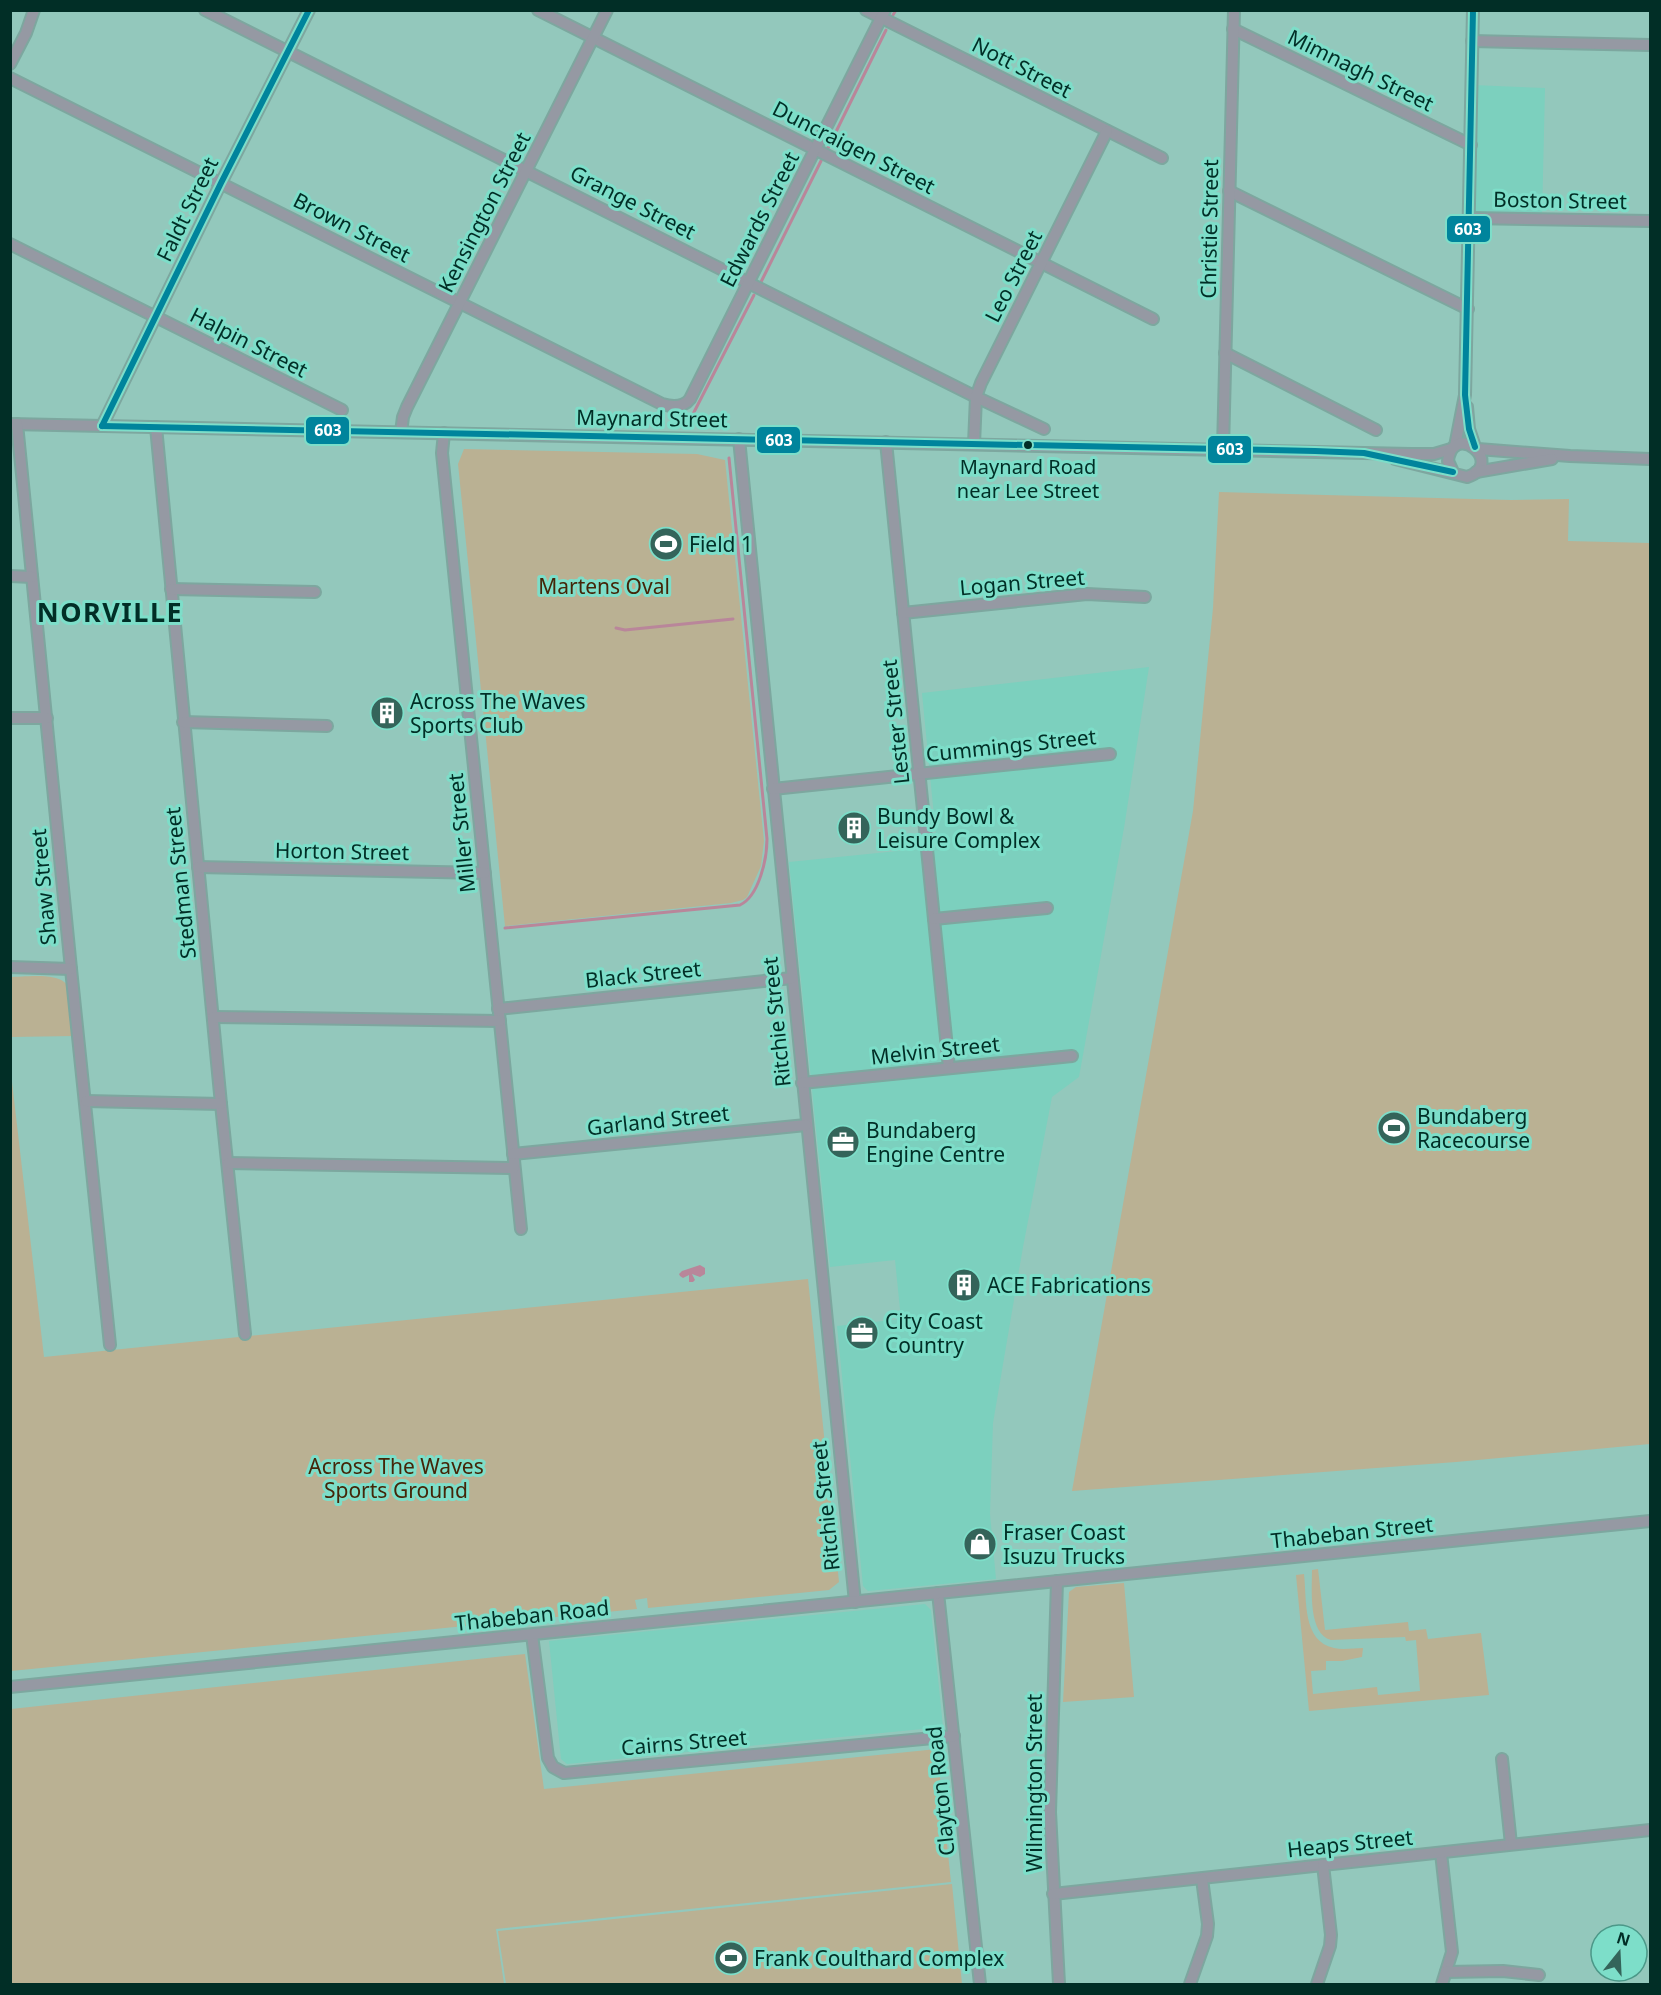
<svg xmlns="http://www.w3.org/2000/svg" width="1661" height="1995" font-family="'Noto Sans',sans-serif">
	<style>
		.built { fill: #7cd0be }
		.green { fill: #bab193 }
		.water { fill: #b9869a }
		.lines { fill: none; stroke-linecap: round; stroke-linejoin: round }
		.stream { stroke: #b9869a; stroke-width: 3 }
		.minor-casing { stroke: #7da79f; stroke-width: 14 }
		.minor { stroke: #9599a3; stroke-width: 10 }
		.bus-1-casing { stroke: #7ddec9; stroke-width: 10 }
		.bus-1 { stroke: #00849c; stroke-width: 6 }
		.bus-dot { fill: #012e26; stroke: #7ddec9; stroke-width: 2 }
		.labels { text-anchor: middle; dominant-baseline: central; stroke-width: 6; stroke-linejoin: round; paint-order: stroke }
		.bus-label { font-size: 20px; fill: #012e26; stroke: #7ddec9 }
		.street-label { font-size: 21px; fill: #012e26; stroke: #7ddec9 }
		.poi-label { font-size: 21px; fill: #012e26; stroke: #7ddec9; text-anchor: start }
		.park-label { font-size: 21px; fill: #452508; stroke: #7ddec9 }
		.district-label { font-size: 27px; font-weight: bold; letter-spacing: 1.5px; fill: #012e26; stroke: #7ddec9 }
		.line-badge { stroke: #7ddec9; stroke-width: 2 }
		.badge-label { font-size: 16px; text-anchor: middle; font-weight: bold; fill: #fff }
	</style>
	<rect width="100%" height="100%" fill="#93c8bc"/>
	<g class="built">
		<polygon points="1473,85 1545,88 1542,218 1471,217"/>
		<polygon points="1149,667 1124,828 1079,1077 1052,1097 1023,1247 993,1423 990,1514 996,1579 868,1591 863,1586 837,1326 901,1319 895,1260 830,1267 789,862 937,847 922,693"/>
		<polygon points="925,1604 931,1610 943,1727 567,1764 561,1759 549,1641"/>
	</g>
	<g class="green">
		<polygon points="464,449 697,454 725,460 764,841 761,866 747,897 743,900 731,903 505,926 458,464"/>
		<polygon points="1219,492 1511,500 1569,499 1568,541 1650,543 1650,1444 1456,1462 1072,1491 1193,811 1213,608"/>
		<path d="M10 977C26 977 62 971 69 988 73 996 73 1025 75 1036L11 1037Z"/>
		<polygon points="10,1065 44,1357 808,1279 839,1582 829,1590 648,1608 647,1598 635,1600 637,1609 11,1671"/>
		<path d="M1318 1569 1325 1630 1408 1622 1409 1631 1426 1629 1428 1639 1481 1633 1489 1695 1309 1711 1296 1575 1304 1574C1307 1600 1302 1641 1334 1648 1343 1650 1354 1648 1363 1648L1362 1657 1342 1661H1326V1670L1311 1671 1313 1694 1377 1687 1378 1695 1420 1691 1416 1640 1406 1641 1405 1637 1331 1640C1308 1634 1312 1589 1312 1570Z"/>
		<polygon points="1124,1583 1134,1697 1063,1702 1069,1592 1076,1587"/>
		<polygon points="525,1654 544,1789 937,1749 951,1882 496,1929 504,1984 11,1984 11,1709"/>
		<polygon points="952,1884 962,1984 506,1984 498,1931"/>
	</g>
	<polygon class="water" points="700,1265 705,1268 705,1274 700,1277 692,1274 695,1280 693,1282 689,1282 689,1275 683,1278 680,1276 679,1274 682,1271"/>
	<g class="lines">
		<g class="stream">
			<polyline points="893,15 896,10"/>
			<polyline points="827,150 886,30"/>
			<polyline points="761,282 821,161"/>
			<polyline points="693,420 691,418 754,295"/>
			<polyline points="616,628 625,630 733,619"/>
			<path d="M505 928 740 905C759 896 767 859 767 839L729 458"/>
		</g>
		<defs>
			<g id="minor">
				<polyline points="205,10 976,397 1044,429"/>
				<polyline points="538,10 1153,319"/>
				<polyline points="866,10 1162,158"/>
				<polyline points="1233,29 1471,145"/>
				<polyline points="1472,41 1650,45"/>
				<polyline points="10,64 26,33 34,10"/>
				<path d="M10 78 662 404C672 407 683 408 690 399L885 10"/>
				<polyline points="1229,191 1468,309"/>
				<polyline points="1470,218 1650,221"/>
				<polyline points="10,244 342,410"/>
				<polyline points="1225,353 1376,430"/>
				<polyline points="1467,407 1469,429 1475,447"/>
				<polyline points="10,424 1411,454 1434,454 1451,449"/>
				<polyline points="17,424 71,969 110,1345"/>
				<polyline points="102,426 221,183 309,10"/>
				<polyline points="156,427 221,1104 245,1334"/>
				<polyline points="401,432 403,417 407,407 607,10"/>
				<polyline points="444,433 442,453 521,1229"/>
				<polyline points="739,439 855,1602"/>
				<polyline points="886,442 949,1068"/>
				<polyline points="974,444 976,397 981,383 1107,131"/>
				<polyline points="1455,446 1465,395 1473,10"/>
				<polyline points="1223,449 1234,10"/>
				<polyline points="1478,449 1570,456 1650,459"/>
				<path d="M1395 459 1467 477C1507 464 1453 419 1448 461L1453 472"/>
				<polyline points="1476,472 1552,459"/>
				<polyline points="10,576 32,577"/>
				<polyline points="171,589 315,592"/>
				<polyline points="903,613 1087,594 1145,597"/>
				<polyline points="10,718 47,718"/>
				<polyline points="183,722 327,726"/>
				<polyline points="773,789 1110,754"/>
				<polyline points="198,867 485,873"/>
				<polyline points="934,919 1047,908"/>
				<polyline points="10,967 71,969"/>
				<polyline points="498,1009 792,978"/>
				<polyline points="213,1017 500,1021"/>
				<polyline points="802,1083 1072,1056"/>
				<polyline points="86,1101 221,1104"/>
				<polyline points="513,1154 806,1125"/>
				<polyline points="228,1163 514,1168"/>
				<polyline points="1057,1581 1050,1812 1059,1984"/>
				<polyline points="938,1593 980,1984"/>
				<polyline points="532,1635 548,1758 553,1767 564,1773 954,1736"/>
				<polyline points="10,1687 1650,1521"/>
				<polyline points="1502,1759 1511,1844"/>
				<polyline points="1441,1853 1452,1952 1442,1984"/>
				<polyline points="1053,1894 1650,1830"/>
				<polyline points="1446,1972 1503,1971 1539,1975"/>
				<polyline points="1190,1984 1207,1936 1208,1924 1202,1879"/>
				<polyline points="1317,1984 1330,1946 1331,1935 1323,1865"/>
			</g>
		</defs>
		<use href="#minor" class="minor-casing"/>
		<use href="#minor" class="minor"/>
		<defs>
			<g id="bus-1">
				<polyline points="1473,10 1465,395 1469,429 1475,447"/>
				<polyline points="102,426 1315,451 1364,453 1453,472"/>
				<polyline points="102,426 221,183 309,10"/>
			</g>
		</defs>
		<use href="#bus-1" class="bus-1-casing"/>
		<use href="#bus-1" class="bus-1"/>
	</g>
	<defs>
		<symbol id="stadium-disc" viewBox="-11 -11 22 22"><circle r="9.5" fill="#34645a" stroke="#7ddec9"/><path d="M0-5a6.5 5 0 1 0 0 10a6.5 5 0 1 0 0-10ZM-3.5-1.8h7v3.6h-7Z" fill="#fff"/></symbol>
		<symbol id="building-disc" viewBox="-11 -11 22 22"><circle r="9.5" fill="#34645a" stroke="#7ddec9"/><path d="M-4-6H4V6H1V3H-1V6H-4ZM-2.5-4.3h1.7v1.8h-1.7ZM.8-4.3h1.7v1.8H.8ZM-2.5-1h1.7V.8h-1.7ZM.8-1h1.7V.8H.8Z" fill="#fff"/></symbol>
		<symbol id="office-disc" viewBox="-11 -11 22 22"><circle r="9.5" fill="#34645a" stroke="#7ddec9"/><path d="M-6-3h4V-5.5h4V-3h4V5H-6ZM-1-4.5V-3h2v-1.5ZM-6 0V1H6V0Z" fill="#fff"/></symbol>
		<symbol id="shop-disc" viewBox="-11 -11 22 22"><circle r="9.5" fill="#34645a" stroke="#7ddec9"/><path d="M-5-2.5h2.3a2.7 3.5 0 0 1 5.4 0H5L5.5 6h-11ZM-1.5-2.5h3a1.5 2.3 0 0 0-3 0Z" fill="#fff"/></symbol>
	</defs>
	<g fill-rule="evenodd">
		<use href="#stadium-disc" x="647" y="525" width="38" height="38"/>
		<use href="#building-disc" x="368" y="694" width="38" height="38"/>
		<use href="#building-disc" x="835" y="809" width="38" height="38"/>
		<use href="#stadium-disc" x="1375" y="1109" width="38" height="38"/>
		<use href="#office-disc" x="824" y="1123" width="38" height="38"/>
		<use href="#building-disc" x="945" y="1266" width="38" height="38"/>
		<use href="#office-disc" x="843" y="1314" width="38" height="38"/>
		<use href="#shop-disc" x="961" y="1525" width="38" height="38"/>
		<use href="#stadium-disc" x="712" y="1939" width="38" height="38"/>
	</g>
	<circle class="bus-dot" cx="1028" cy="445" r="5"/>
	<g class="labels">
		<g class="bus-label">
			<text x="1028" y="466">Maynard Road<tspan x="1028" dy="24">near Lee Street</tspan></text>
		</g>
		<g class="street-label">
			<text transform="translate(1022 67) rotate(27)">Nott Street</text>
			<text transform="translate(1361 70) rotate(26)">Mimnagh Street</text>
			<text transform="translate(854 147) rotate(27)">Duncraigen Street</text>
			<text transform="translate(1560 200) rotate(1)">Boston Street</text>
			<text transform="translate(633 202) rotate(27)">Grange Street</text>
			<text transform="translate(187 209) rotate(-64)">Faldt Street</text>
			<text transform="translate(484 212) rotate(-63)">Kensington Street</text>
			<text transform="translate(759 219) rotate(-63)">Edwards Street</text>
			<text transform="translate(352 227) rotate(27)">Brown Street</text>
			<text transform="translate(1209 229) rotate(-89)">Christie Street</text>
			<text transform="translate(1013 276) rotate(-63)">Leo Street</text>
			<text transform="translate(249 342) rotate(27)">Halpin Street</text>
			<text transform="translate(652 418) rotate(1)">Maynard Street</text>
			<text transform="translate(1022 582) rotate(-5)">Logan Street</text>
			<text transform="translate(895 722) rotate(-96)">Lester Street</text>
			<text transform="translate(1011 745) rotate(-6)">Cummings Street</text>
			<text transform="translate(461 833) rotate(-96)">Miller Street</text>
			<text transform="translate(342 851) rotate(1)">Horton Street</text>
			<text transform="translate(180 883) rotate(-96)">Stedman Street</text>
			<text transform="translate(43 887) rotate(-95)">Shaw Street</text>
			<text transform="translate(643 974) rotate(-6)">Black Street</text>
			<text transform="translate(776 1022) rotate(-96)">Ritchie Street</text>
			<text transform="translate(935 1050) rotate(-6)">Melvin Street</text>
			<text transform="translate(658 1120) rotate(-6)">Garland Street</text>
			<text transform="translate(825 1506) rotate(-96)">Ritchie Street</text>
			<text transform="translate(1352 1532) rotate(-6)">Thabeban Street</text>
			<text transform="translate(532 1615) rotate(-6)">Thabeban Road</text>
			<text transform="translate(684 1742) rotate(-5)">Cairns Street</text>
			<text transform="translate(1034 1783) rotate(-90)">Wilmington Street</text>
			<text transform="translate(940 1791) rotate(-96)">Clayton Road</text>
			<text transform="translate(1350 1843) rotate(-6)">Heaps Street</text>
		</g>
		<g class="poi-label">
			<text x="689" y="544">Field 1</text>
			<text x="410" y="701">Across The Waves<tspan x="410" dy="24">Sports Club</tspan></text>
			<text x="877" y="816">Bundy Bowl &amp;<tspan x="877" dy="24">Leisure Complex</tspan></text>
			<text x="1417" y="1116">Bundaberg<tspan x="1417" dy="24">Racecourse</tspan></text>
			<text x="866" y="1130">Bundaberg<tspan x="866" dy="24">Engine Centre</tspan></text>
			<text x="987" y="1285">ACE Fabrications</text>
			<text x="885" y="1321">City Coast<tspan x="885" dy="24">Country</tspan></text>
			<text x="1003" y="1532">Fraser Coast<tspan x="1003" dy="24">Isuzu Trucks</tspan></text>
			<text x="754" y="1958">Frank Coulthard Complex</text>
		</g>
		<g class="park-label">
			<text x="604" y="586">Martens Oval</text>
			<text x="396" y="1466">Across The Waves<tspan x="396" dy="24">Sports Ground</tspan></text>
		</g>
		<g class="district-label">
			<text x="110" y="611">NORVILLE</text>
		</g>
	</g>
	<g class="line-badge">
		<rect x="1446" y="215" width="45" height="28" rx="6" fill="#00849c"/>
		<rect x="305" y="416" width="45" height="29" rx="6" fill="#00849c"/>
		<rect x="756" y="426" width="45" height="28" rx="6" fill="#00849c"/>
		<rect x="1207" y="435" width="45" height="29" rx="6" fill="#00849c"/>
	</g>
	<g class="badge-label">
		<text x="1468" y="235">603</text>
		<text x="328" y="436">603</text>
		<text x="779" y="446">603</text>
		<text x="1230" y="455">603</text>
	</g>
	<rect width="1661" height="1995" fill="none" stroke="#012e26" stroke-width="24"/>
	<g transform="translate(1619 1953) rotate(18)"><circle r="28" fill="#7ddec9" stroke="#4b9888" stroke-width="1.5"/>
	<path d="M0-4.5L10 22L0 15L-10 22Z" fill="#34645a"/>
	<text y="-9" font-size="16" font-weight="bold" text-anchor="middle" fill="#012e26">N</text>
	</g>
</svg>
